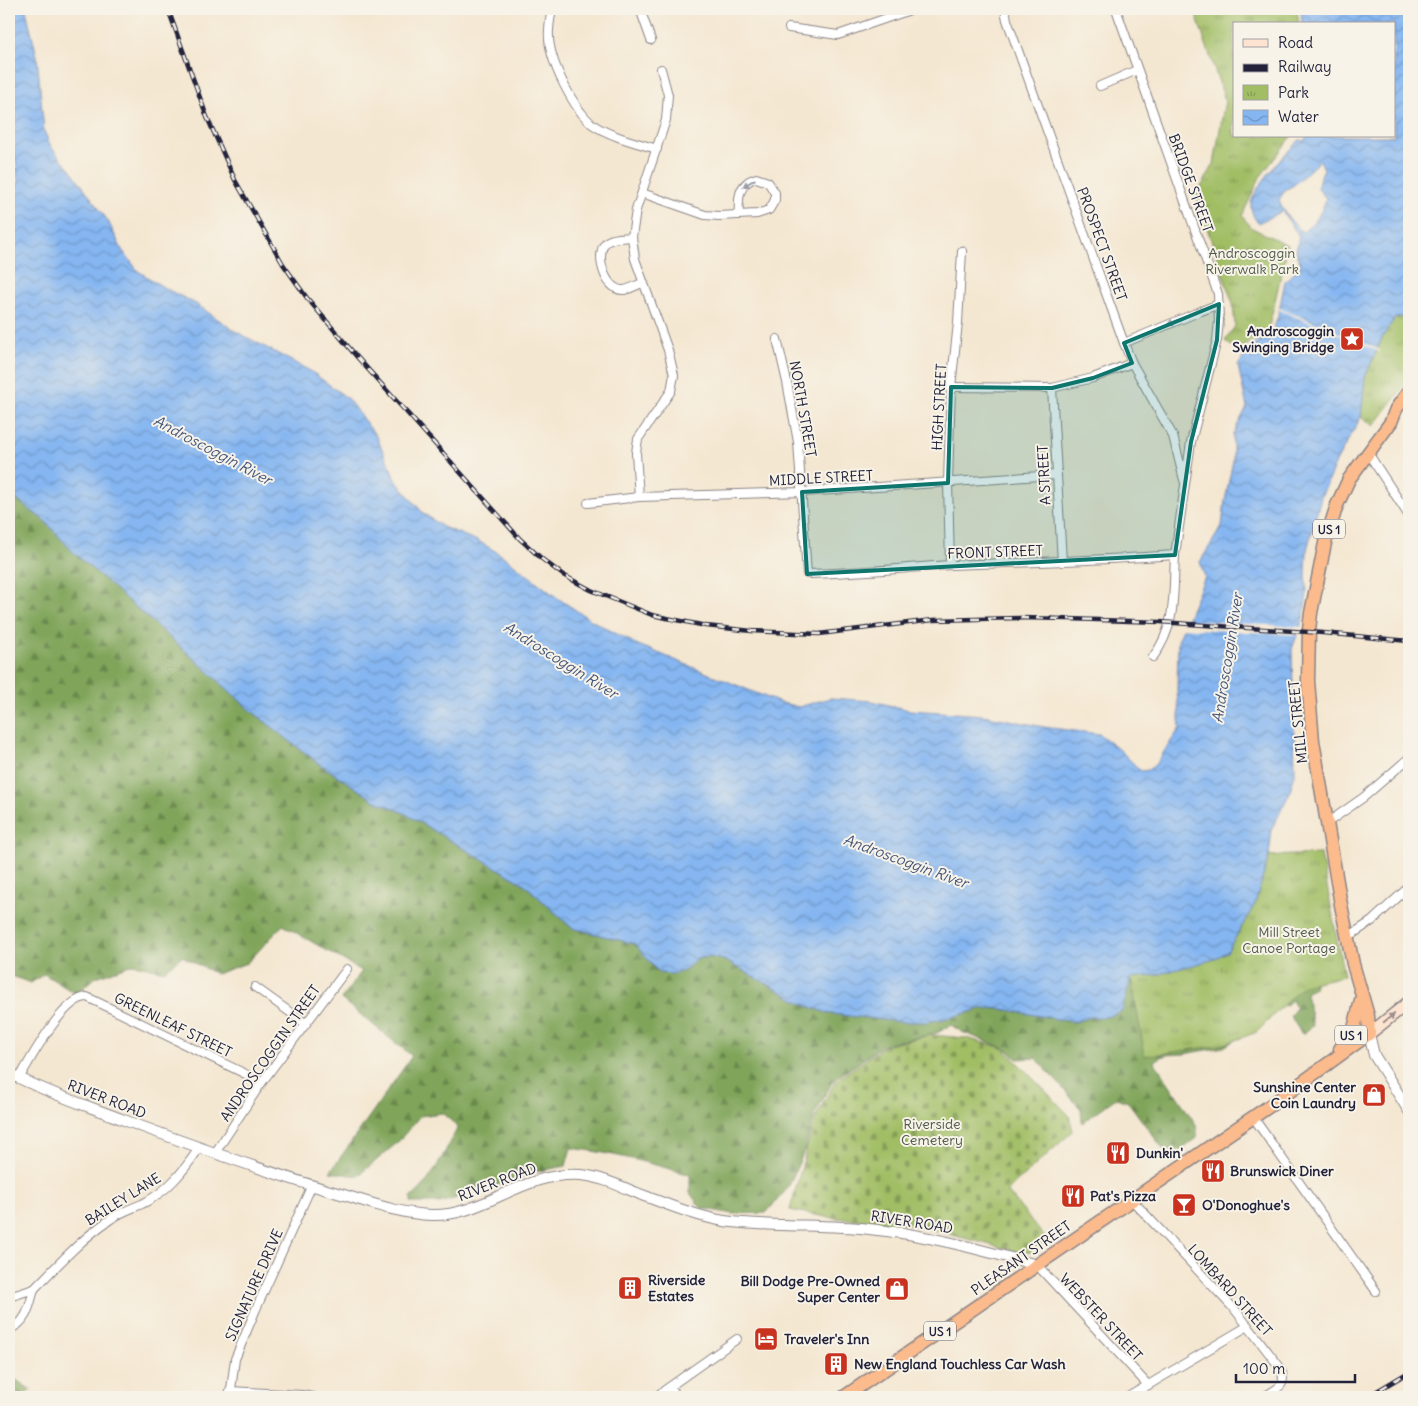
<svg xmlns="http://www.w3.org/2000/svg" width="1418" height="1406" font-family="Delius,sans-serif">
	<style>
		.forest { fill: url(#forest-firs); stroke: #51644a }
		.cemetery { fill: url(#cemetery-stones); stroke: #627050 }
		.park { fill: url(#park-tufts); stroke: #627050 }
		.water { fill: url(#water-waves); stroke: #546c96; fill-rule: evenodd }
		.pier { fill: #f4e7d1 }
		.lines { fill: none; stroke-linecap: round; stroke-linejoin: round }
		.minor-casing { stroke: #8b8486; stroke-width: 10 }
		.tertiary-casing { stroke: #8b8486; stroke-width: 12 }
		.secondary-casing { stroke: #8b8486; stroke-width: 14 }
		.trunk-casing { stroke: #8b8486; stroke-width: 15 }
		.minor { stroke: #fff; stroke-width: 8 }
		.tertiary { stroke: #fff; stroke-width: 10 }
		.secondary { stroke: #fde4d1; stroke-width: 11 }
		.trunk { stroke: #fbbb8d; stroke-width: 12 }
		.rail-casing { stroke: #22223b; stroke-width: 4.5 }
		.rail { stroke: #f7f3e8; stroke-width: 2.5; stroke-dasharray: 8; stroke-linecap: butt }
		.oneway { fill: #9c9ca7 }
		.oneway2 { fill: #9a8d8e }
		.marked { fill: #0f766e; fill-opacity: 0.2; stroke: #0f766e; stroke-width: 4; stroke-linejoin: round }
		.labels { text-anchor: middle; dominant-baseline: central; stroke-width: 4; stroke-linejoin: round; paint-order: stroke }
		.shield { fill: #f7f3e8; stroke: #62616f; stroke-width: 1 }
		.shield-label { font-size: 12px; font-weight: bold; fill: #22223b }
		.street-label { font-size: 14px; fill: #22223b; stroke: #f7f3e8 }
		.park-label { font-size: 14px; fill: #4e594a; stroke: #f7f3e8 }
		.poi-label { font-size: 14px; font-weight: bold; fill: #22223b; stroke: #f7f3e8; text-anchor: start }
		.water-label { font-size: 15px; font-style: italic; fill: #45567b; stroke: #f7f3e8 }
	</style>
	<defs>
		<pattern id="forest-firs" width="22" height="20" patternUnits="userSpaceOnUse" patternTransform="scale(1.25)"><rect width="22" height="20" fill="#80a55a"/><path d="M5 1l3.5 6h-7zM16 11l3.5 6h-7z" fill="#68864c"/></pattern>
		<pattern id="cemetery-stones" width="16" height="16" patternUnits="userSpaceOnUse" patternTransform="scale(1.25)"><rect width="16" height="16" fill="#a1be65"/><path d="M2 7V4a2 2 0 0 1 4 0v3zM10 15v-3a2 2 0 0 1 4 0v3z" fill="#839a54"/></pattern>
		<pattern id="park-tufts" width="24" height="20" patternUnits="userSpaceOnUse" patternTransform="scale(1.25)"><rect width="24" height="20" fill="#a1be65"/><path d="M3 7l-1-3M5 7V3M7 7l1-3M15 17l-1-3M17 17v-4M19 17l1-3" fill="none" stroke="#839a54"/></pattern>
		<pattern id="water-waves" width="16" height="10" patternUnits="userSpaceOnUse" patternTransform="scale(1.25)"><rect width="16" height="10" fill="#85b6f1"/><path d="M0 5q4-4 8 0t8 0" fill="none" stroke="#6c94c4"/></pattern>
	</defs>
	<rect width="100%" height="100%" fill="#f7f3e8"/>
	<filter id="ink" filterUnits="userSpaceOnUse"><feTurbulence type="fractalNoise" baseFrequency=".02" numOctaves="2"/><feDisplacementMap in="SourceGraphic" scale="10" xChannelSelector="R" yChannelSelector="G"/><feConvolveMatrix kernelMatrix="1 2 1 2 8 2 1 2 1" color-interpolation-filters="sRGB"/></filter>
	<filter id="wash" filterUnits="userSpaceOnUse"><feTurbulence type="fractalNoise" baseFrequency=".0096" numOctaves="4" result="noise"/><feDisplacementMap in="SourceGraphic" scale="20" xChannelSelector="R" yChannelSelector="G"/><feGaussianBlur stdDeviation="1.12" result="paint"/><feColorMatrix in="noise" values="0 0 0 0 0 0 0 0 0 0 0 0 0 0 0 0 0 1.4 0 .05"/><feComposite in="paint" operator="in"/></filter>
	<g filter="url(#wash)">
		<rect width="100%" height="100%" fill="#f4e7d1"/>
		<g class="forest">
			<path d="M9 494 45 521 74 553 209 672 248 708 315 761 374 800 404 813 524 884 572 928 635 944 659 973 684 971 696 959 708 957 724 960 807 1006 831 1014 926 1022 949 1018 984 1008 1002 1009 1074 1022 1091 1017H1107L1131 977 1156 975 1316 980 1314 988 1306 993 1313 1026 1302 1034 1290 1016 1296 1008 1292 1000 1285 1006 1278 1002 1255 1027 1224 1047 1184 1054 1166 1055 1154 1061 1197 1126V1138C1185 1147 1179 1155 1163 1149L1128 1102 1116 1098 1082 1123 1081 1109 1036 1058 1017 1059 1006 1049 962 1032 951 1025 937 1033 883 1045 833 1081 814 1115 805 1149 788 1188 766 1213 733 1214 701 1208 690 1193V1175C651 1163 612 1153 571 1148L566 1166 534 1172 477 1192 473 1185H469L460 1197 440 1203H411V1197C429 1187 448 1145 458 1127L442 1113 420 1116 397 1143 358 1176 330 1172 412 1056 341 999 362 971 283 925 247 963 216 974 182 956 164 971 133 964 96 977 76 994 44 974 31 983 9 975Z"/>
			<polygon points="9,1375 31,1390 23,1397 9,1397"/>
		</g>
		<polygon class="cemetery" points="931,1035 966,1038 1003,1048 1069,1115 1073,1131 1007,1191 1047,1240 1031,1252 1022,1253 913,1225 826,1217 790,1210 815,1118 835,1082 884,1046"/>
		<g class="park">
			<polygon points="1194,9 1297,9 1299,24 1234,24 1234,136 1292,136 1260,177 1242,216 1252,228 1288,245 1266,339 1250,341 1240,353 1225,341 1235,326 1233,304 1196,196 1214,164 1225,100"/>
			<polygon points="1409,316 1409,380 1374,426 1361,417 1365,377 1383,336 1395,318"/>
			<polygon points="1321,854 1344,976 1303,985 1257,1032 1222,1045 1145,1056 1131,977 1156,975 1227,952 1255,904 1269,856"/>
		</g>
		<path class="water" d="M9 9H26V10L37 56 44 131 51 147 71 170 108 221 122 250 138 271 163 287 196 304 235 331 312 372 347 398 376 436 397 482 423 513 443 527 480 542 503 556 559 599 591 620 636 644 778 702 799 707 830 698 872 701 909 710 983 715 1044 727 1099 734 1118 748 1141 771 1148 770 1155 765 1180 728 1177 691 1178 641 1205 577 1200 562 1222 526 1225 501 1233 460V434L1247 407 1238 366 1250 346 1271 336 1278 316 1285 281 1301 265 1296 251 1299 236 1281 210 1279 213 1258 223C1254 218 1251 212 1251 205 1251 191 1289 148 1301 139L1303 142 1307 136H1394V24H1302L1301 9H1409V316L1395 318 1383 336 1365 377 1361 417 1337 460 1321 497 1307 550 1306 573 1307 593 1304 616 1292 649 1295 773 1290 792 1272 829 1269 856 1255 904 1227 952 1212 960 1156 975 1131 978 1122 1011 1107 1017H1091L1074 1022 1002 1009 984 1008 949 1018 926 1022H902L831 1014 807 1006 724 960 708 957 696 959 684 971 672 974 659 973 635 944 572 928 524 884 404 813 374 800 315 761 248 708 209 672 74 553 45 521 9 494V201L18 184 16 161 9 140ZM1320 160 1324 169 1319 180 1318 189 1326 198C1322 215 1315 220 1303 232 1293 224 1282 211 1279 200L1285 190 1294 185Z"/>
		<g class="pier">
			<polygon points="1277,307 1380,350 1380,352 1277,309"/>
			<polygon points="1184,620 1303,627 1300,635 1180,628"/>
		</g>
	</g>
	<g filter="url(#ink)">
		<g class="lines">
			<defs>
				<g id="minor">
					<path d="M552 9C550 19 548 29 549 39 551 64 573 108 592 124 609 136 637 143 657 149"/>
					<polyline points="640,9 651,40"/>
					<polyline points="1005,9 1007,20 1124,343 1132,363 1173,436 1184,480"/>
					<polyline points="789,28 838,35 913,9"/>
					<polyline points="1100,86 1137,70"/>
					<path d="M642 193 705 215 719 216 757 214 769 210 775 200V193L768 182 756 178C738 183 738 199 739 215"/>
					<path d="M632 237C625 238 615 237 608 241 593 249 604 292 624 290 630 289 637 285 642 283"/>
					<path d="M777 339 787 382 798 442 807 574C855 573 903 568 951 565 1026 562 1100 561 1175 555L1191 442 1217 340 1219 321 1218 294 1116 9"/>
					<polyline points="1124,343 1201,311 1219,304"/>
					<polyline points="951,387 1052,388 1093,378 1132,363"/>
					<polyline points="1052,388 1062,562"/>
					<polyline points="1368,453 1409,516"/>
					<polyline points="639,497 636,453 638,439 671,391 674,375 668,350 635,259 632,237 636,210 666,120 668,95 661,69"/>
					<polyline points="588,503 639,497 802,492 1056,475"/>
					<polyline points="950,565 948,482 951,387 958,323 962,251"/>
					<path d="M1153 657C1177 626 1173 592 1175 555"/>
					<polyline points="1327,823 1364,797 1409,758"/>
					<polyline points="1348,937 1372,921 1409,887"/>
					<polyline points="255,987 305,1023"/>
					<path d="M19 1079C31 1058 63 998 87 997L262 1082"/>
					<polyline points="1253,1117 1376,1291"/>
					<polyline points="215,1153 262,1082 347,969"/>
					<path d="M1132 1200 1236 1311 1279 1366C1289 1385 1279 1388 1263 1397"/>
					<polyline points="1037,1265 1148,1385"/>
					<path d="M34 1289C58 1265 80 1240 108 1221 118 1213 130 1209 142 1204 167 1192 184 1171 199 1148"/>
					<path d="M9 1297 34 1289C30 1304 27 1324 9 1329"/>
					<polyline points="670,1387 677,1397"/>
					<polyline points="230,1391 302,1395 313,1397"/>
					<polyline points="230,1397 235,1359 256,1309 312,1185"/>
					<polyline points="655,1397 737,1339"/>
					<polyline points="1128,1397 1248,1326"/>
				</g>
				<g id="tertiary">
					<polyline points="1369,1034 1374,1055 1409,1111"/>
					<path d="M9 1073C45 1092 85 1105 124 1120 191 1145 258 1169 327 1190 361 1199 396 1214 432 1215 485 1216 522 1171 581 1175 602 1177 622 1187 642 1195 669 1205 695 1216 724 1221 743 1224 763 1224 783 1225 812 1226 840 1226 869 1229 926 1234 981 1250 1037 1265"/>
				</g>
				<polyline id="secondary" points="1369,1034 1409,1002"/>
				<g id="trunk">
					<polyline points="1340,1049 1353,1033 1361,1000"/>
					<polyline points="844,1397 1271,1105 1369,1034 1368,1016 1353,964 1341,905 1313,741 1308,681 1309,630 1311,613 1325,543 1337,505 1349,479 1391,422 1396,409 1409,391"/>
				</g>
			</defs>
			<use href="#minor" class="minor-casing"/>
			<use href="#tertiary" class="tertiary-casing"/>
			<use href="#secondary" class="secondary-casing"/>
			<use href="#trunk" class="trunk-casing"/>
			<use href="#minor" class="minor"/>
			<use href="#tertiary" class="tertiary"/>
			<use href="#secondary" class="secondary"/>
			<use href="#trunk" class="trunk"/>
			<defs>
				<g id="rail">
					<polyline points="168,9 207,117 235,180 283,264 307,298 357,357 520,539 542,559 563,575 591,590 652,615 706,626 752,631 819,634 933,620 1020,618 1068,619 1160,622 1323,633 1409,641"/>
					<polyline points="1367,1397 1409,1372"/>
				</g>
			</defs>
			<use href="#rail" class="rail-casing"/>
			<use href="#rail" class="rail"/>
		</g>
		<defs><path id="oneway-solid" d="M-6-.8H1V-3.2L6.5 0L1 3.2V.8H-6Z" transform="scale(1.25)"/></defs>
		<g class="oneway">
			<use href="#oneway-solid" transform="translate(749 183) rotate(149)"/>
			<use href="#oneway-solid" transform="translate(1174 322) rotate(157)"/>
		</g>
		<use class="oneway2" href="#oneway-solid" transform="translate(1389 1018) rotate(-38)"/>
	</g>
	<path class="marked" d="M1219 304 1217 340 1191 442 1175 555 807 574 802 492 948 483 951 387 1052 388 1093 378 1132 363 1124 343Z"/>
	<defs>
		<symbol id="sight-square" viewBox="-11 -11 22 22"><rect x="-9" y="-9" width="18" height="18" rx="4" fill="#c8321e" stroke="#f7f3e8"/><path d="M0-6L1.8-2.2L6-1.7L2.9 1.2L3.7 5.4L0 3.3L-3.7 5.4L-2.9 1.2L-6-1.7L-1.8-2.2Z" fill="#fff"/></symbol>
		<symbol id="shop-square" viewBox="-11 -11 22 22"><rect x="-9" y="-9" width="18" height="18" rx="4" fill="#c8321e" stroke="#f7f3e8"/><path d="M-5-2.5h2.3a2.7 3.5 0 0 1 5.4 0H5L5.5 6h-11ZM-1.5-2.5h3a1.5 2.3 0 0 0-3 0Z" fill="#fff"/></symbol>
		<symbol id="restaurant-square" viewBox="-11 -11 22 22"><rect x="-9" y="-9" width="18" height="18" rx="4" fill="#c8321e" stroke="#f7f3e8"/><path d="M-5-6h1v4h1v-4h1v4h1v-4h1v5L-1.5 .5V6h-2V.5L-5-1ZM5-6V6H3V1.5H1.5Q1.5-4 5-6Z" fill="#fff"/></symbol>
		<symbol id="bar-square" viewBox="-11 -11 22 22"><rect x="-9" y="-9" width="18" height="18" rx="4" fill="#c8321e" stroke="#f7f3e8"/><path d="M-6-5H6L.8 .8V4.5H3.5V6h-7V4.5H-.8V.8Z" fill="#fff"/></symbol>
		<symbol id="building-square" viewBox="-11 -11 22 22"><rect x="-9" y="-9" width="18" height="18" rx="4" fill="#c8321e" stroke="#f7f3e8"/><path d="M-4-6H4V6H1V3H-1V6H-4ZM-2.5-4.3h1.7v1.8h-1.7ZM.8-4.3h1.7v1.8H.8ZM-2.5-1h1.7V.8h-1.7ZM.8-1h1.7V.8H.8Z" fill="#fff"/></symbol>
		<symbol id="hotel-square" viewBox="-11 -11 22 22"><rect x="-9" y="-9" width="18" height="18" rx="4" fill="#c8321e" stroke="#f7f3e8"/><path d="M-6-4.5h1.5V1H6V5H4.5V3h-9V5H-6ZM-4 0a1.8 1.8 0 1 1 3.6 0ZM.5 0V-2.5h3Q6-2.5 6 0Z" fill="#fff"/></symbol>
	</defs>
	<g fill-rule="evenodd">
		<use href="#sight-square" x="1338" y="325" width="28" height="28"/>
		<use href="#shop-square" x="1360" y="1081" width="28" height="28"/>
		<use href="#restaurant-square" x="1104" y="1139" width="28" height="28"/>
		<use href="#restaurant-square" x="1199" y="1157" width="28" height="28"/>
		<use href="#restaurant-square" x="1059" y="1182" width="28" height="28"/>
		<use href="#bar-square" x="1170" y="1191" width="28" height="28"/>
		<use href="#building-square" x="616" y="1274" width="28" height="28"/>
		<use href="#shop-square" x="883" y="1275" width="28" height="28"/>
		<use href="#hotel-square" x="752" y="1325" width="28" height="28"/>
		<use href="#building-square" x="822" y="1350" width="28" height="28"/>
	</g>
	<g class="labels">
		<g class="shield">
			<rect x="1313" y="519.5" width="32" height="19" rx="4"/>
			<rect x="1335" y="1025.5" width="32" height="19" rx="4"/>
			<rect x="924" y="1321.5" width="32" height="19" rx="4"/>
		</g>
		<g class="shield-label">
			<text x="1329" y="529">US 1</text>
			<text x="1351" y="1035">US 1</text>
			<text x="940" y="1331">US 1</text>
		</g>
		<g class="street-label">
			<text transform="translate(1191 183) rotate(70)">BRIDGE STREET</text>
			<text transform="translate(1102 244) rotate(70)">PROSPECT STREET</text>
			<text transform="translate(939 407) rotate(-87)">HIGH STREET</text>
			<text transform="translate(803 409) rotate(80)">NORTH STREET</text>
			<text transform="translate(1044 475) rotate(-93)">A STREET</text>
			<text transform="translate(821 478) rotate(-3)">MIDDLE STREET</text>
			<text transform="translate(995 552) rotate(-2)">FRONT STREET</text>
			<text transform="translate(1298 722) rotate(-96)">MILL STREET</text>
			<text transform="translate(173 1025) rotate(26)">GREENLEAF STREET</text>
			<text transform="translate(270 1053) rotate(-55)">ANDROSCOGGIN STREET</text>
			<text transform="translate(107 1099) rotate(21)">RIVER ROAD</text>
			<text transform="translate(497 1182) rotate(-21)">RIVER ROAD</text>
			<text transform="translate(123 1199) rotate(-32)">BAILEY LANE</text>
			<text transform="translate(912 1222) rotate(9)">RIVER ROAD</text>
			<text transform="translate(1021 1258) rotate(-35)">PLEASANT STREET</text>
			<text transform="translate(254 1285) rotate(-66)">SIGNATURE DRIVE</text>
			<text transform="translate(1230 1290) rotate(48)">LOMBARD STREET</text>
			<text transform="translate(1101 1317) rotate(47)">WEBSTER STREET</text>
		</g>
		<g class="park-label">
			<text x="1252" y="253">Androscoggin<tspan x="1252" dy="16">Riverwalk Park</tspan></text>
			<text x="1289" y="932">Mill Street<tspan x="1289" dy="16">Canoe Portage</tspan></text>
			<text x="932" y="1124">Riverside<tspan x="932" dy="16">Cemetery</tspan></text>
		</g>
		<g class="poi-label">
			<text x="1334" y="331" text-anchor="end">Androscoggin<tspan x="1334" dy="16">Swinging Bridge</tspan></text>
			<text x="1356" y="1087" text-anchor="end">Sunshine Center<tspan x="1356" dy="16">Coin Laundry</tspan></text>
			<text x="1136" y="1153">Dunkin'</text>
			<text x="1230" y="1171">Brunswick Diner</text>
			<text x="1090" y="1196">Pat's Pizza</text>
			<text x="1202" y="1205">O'Donoghue's</text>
			<text x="648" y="1280">Riverside<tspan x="648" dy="16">Estates</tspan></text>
			<text x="880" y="1281" text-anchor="end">Bill Dodge Pre-Owned<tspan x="880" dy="16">Super Center</tspan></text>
			<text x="784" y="1339">Traveler's Inn</text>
			<text x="854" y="1364">New England Touchless Car Wash</text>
		</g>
		<g class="water-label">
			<text transform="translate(213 450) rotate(28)">Androscoggin River</text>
			<text transform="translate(1227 658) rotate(-81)">Androscoggin River</text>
			<text transform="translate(561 660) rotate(32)">Androscoggin River</text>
			<text transform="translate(906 861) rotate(20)">Androscoggin River</text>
		</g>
	</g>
	<rect width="1418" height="1406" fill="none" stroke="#f7f3e8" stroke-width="30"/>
	<rect x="1233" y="22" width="162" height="115" fill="#f7f3e8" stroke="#a29fa3"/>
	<rect x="1243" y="39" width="25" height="8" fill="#fde4d1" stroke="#a29fa3"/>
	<text x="1278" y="48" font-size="15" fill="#22223b">Road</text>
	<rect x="1243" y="64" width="25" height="8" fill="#22223b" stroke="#a29fa3"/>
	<text x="1278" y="72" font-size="15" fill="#22223b">Railway</text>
	<rect x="1243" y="85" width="25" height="15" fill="url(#park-tufts)" stroke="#a29fa3"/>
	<text x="1278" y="98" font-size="15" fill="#22223b">Park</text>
	<rect x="1243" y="110" width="25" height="15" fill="url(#water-waves)" stroke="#a29fa3"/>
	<text x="1278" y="122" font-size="15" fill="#22223b">Water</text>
	<path d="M1236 1374v8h119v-8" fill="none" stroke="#22223b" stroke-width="2.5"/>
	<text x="1243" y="1374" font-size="15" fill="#22223b" stroke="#f7f3e8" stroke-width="4" paint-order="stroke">100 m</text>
</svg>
